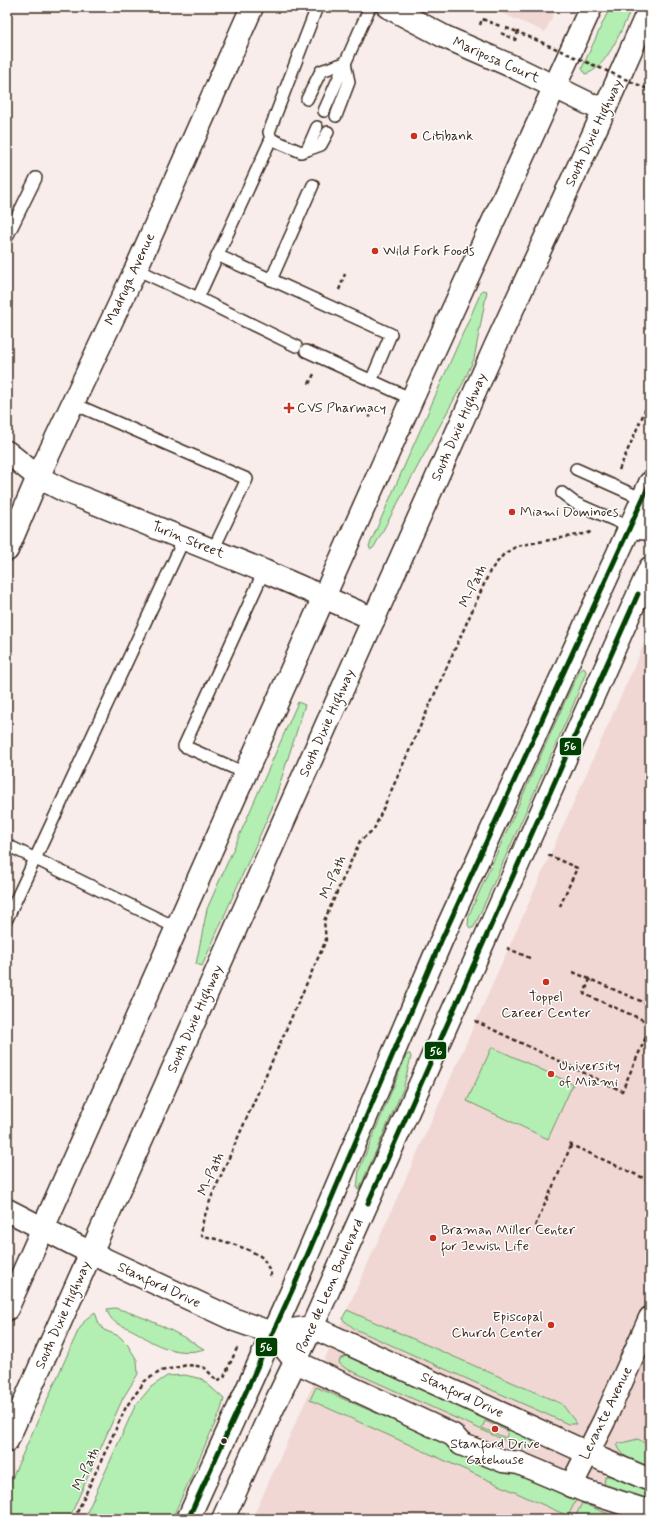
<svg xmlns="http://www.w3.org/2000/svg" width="657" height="1526" font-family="Mynerve,sans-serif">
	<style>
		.built { fill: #f0d7d3 }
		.green { fill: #b3eeb2; stroke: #778c68; fill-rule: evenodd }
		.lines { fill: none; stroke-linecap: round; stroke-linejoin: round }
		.lane-casing { stroke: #3b2a1e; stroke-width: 14 }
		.street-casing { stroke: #3b2a1e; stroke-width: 25 }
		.secondary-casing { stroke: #3b2a1e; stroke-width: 25 }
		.highway-casing { stroke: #3b2a1e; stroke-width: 25 }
		.path { stroke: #3b2a1e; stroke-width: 2.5; stroke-dasharray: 4 3; stroke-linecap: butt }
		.lane { stroke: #fff; stroke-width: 11 }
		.street { stroke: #fff; stroke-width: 22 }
		.secondary { stroke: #fff; stroke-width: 22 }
		.highway { stroke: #fff; stroke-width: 22 }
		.path-bridge { stroke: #3b2a1e; stroke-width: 2.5; stroke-dasharray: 4 3; stroke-linecap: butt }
		.bus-1-casing { stroke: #fff; stroke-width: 8 }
		.bus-1 { stroke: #004000; stroke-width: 5 }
		.poi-dot { fill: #c8321e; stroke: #fff; stroke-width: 1.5 }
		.bus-dot { fill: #3b2a1e; stroke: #fff; stroke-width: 1.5 }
		.labels { text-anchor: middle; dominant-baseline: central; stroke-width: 3; stroke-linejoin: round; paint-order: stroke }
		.street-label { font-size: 14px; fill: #3b2a1e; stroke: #fff }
		.poi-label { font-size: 14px; fill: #3b2a1e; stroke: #fff; text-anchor: start }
		.line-badge { stroke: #fff; stroke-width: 1.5 }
		.badge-label { font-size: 11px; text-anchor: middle; font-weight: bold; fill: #fff }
	</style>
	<rect width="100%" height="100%" fill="#f8edeb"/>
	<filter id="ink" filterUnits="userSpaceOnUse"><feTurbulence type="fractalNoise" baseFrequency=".025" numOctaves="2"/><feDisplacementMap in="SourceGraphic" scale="8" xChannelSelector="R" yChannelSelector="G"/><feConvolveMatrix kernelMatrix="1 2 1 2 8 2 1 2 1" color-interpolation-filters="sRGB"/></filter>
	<g filter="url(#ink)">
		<g class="built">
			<polygon points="488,7 557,7 545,32"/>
			<polygon points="650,631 650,1519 252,1519 347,1310"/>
		</g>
		<g class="green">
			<path d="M610 7H632C624 24 606 71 585 74L582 68Z"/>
			<polygon points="482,290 487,291 474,359 463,383 374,547 372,549 370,549 369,546"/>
			<polygon points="582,668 585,669 586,672 572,708 475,925 473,928 470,928 468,925 469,915 566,699 580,670"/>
			<polygon points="298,702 305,705 272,808 202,966 196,964 207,909"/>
			<polygon points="492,1047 573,1084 548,1139 467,1101"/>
			<polygon points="408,1054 410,1054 411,1057 403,1089 359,1190 357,1189 359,1170 406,1056"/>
			<path d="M115 1308C145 1316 178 1333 204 1349 187 1355 166 1350 150 1341 145 1338 140 1334 134 1331 121 1324 111 1325 107 1309Z"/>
			<polygon points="347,1310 562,1404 577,1424 568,1424 548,1415 355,1329 342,1319"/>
			<polygon points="95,1312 99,1324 104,1330 119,1336 127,1344 137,1360 138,1374 123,1398 69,1519 7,1519 7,1489 78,1331 86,1319"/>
			<path d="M346 1356 527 1437 533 1442 532 1447 528 1449H524L345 1368 339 1363 340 1359ZM485 1421 508 1431 506 1438 482 1428Z"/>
			<polygon points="185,1375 202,1379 224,1399 221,1410 172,1519 84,1519 135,1406 151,1387 167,1376"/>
			<polygon points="316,1387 576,1500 568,1516 310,1400"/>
			<path d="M638 1439 650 1446V1470C638 1464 621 1458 617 1444Z"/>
			<polygon points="613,1474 650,1488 650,1501 609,1489 604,1485 605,1477"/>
			<polygon points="582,1503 620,1519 574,1519"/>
		</g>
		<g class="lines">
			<defs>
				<g id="lane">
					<polyline points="307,99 321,71 345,63 349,82 336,116"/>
					<polyline points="324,111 370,7"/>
					<polyline points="317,127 307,150 301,152 271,139 269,132 317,7"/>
					<polyline points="307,150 321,145 328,132"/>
					<polyline points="7,237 36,178"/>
					<polyline points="217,255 391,334 371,381"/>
					<polyline points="136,269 198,298 271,139"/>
					<polyline points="271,280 313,185"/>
					<polyline points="198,298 296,346"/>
					<polyline points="306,351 412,399"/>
					<polyline points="72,403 247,479 213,550"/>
					<polyline points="576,469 643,499"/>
					<polyline points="562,493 575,503 630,527"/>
					<polyline points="245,773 184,746 264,571"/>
					<polyline points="7,845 177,928"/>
					<polyline points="7,919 184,539"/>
				</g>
				<g id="street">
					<polyline points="388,7 445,37 516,68 604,111"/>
					<polyline points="7,452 38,477 65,491 264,571 374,619"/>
					<polyline points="630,527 650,529"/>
					<polyline points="7,550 38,477 136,269 252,7"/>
					<polyline points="312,1327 603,1460 650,1480"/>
					<polyline points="272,1333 296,1362 453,1435 461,1444 503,1461 519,1463 585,1491 650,1512"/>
					<polyline points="571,1486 604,1421 650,1318"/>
				</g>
				<g id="secondary">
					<polyline points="7,1210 91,1253 235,1320 272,1333 312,1327"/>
					<polyline points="188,1519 295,1284 441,941 650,483"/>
					<polyline points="223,1519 271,1412 312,1327 650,568"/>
				</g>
				<g id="highway">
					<polyline points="7,1309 412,399 591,7"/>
					<polyline points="7,1441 495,347 604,111 650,7"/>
				</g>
			</defs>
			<use href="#lane" class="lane-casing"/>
			<use href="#street" class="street-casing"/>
			<use href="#secondary" class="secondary-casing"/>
			<use href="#highway" class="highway-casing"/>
			<g class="path">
				<polyline points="480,25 482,19 500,26"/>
				<polyline points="506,28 518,32"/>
				<polyline points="339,290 345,274"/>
				<polyline points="309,384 314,374"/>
				<polyline points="369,416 371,417"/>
				<polyline points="619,470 650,399"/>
				<polyline points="548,855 577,868 560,906"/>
				<polyline points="507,948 532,959"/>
				<polyline points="573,972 650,1005"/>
				<polyline points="590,979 584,994 650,1023"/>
				<polyline points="475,1021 622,1091 650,1028"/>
				<polyline points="569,1144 650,1181"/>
				<polyline points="535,1226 571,1146"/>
				<path d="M270 1276 271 1274C268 1268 266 1260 260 1256 244 1246 219 1240 201 1235L203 1221 211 1198 326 940 324 921 360 841 374 829 490 571 504 554 517 546 589 533 592 529"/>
				<polyline points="74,1519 126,1407 145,1381 161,1371 187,1365 197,1366 205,1368 217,1381 224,1377 238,1346"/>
			</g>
			<use href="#lane" class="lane"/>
			<use href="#street" class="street"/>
			<use href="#secondary" class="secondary"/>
			<use href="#highway" class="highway"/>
			<polyline class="path-bridge" points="501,33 515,40 518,32 650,90"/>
			<defs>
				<g id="bus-1">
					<polyline points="368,1203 638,594"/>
					<polyline points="188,1519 295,1284 441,941 650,483"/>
				</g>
			</defs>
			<use href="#bus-1" class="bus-1-casing"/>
			<use href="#bus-1" class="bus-1"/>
		</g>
	</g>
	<g class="poi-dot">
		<circle cx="414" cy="136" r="4"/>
		<circle cx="375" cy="251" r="4"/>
		<path d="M287 402h4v4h4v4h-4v4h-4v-4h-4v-4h4z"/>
		<circle cx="512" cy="512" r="4"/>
		<circle cx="546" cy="982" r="4"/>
		<circle cx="551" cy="1074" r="4"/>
		<circle cx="433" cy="1238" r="4"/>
		<circle cx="551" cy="1325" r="4"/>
		<circle cx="495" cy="1429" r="4"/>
	</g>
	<circle class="bus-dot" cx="224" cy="1441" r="3.5"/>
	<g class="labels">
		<g class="street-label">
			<text transform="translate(496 60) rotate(24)">Mariposa Court</text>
			<text transform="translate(594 133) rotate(-65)">South Dixie Highway</text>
			<text transform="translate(130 279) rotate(-65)">Madruga Avenue</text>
			<text transform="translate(459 427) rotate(-66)">South Dixie Highway</text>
			<text transform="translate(188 540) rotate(22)">Turin Street</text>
			<text transform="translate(473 586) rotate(-64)">M-Path</text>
			<text transform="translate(327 723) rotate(-66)">South Dixie Highway</text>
			<text transform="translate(333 877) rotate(-66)">M-Path</text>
			<text transform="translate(195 1019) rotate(-66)">South Dixie Highway</text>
			<text transform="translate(211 1174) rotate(-66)">M-Path</text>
			<text transform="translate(159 1285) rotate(25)">Stanford Drive</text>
			<text transform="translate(330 1286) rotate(-66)">Ponce de Leon Boulevard</text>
			<text transform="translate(63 1315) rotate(-66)">South Dixie Highway</text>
			<text transform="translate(462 1395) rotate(25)">Stanford Drive</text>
			<text transform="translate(606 1413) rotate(-64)">Levante Avenue</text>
			<text transform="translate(86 1469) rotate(-65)">M-Path</text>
		</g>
		<g class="poi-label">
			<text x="422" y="136">Citibank</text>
			<text x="383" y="251">Wild Fork Foods</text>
			<text x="297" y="408">CVS Pharmacy</text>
			<text x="520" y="512">Miami Dominoes</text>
			<text x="546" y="997" text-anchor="middle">Toppel<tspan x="546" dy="16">Career Center</tspan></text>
			<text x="559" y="1066">University<tspan x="559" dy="16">of Miami</tspan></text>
			<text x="441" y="1230">Braman Miller Center<tspan x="441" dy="16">for Jewish Life</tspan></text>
			<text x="543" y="1317" text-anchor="end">Episcopal<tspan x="543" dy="16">Church Center</tspan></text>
			<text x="495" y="1444" text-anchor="middle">Stanford Drive<tspan x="495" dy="16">Gatehouse</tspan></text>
		</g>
	</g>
	<g class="line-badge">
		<rect x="559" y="737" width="23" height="19" rx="4" fill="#004000"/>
		<rect x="424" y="1041" width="23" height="19" rx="4" fill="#004000"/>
		<rect x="255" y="1337" width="23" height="20" rx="4" fill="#004000"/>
	</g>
	<g class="badge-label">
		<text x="570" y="750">56</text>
		<text x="436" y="1055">56</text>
		<text x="266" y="1351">56</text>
	</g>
	<rect width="657" height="1526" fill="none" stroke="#fff" stroke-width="24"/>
	<rect x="12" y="12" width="633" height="1502" fill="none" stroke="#3b2a1e" stroke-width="1.5" filter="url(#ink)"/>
</svg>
